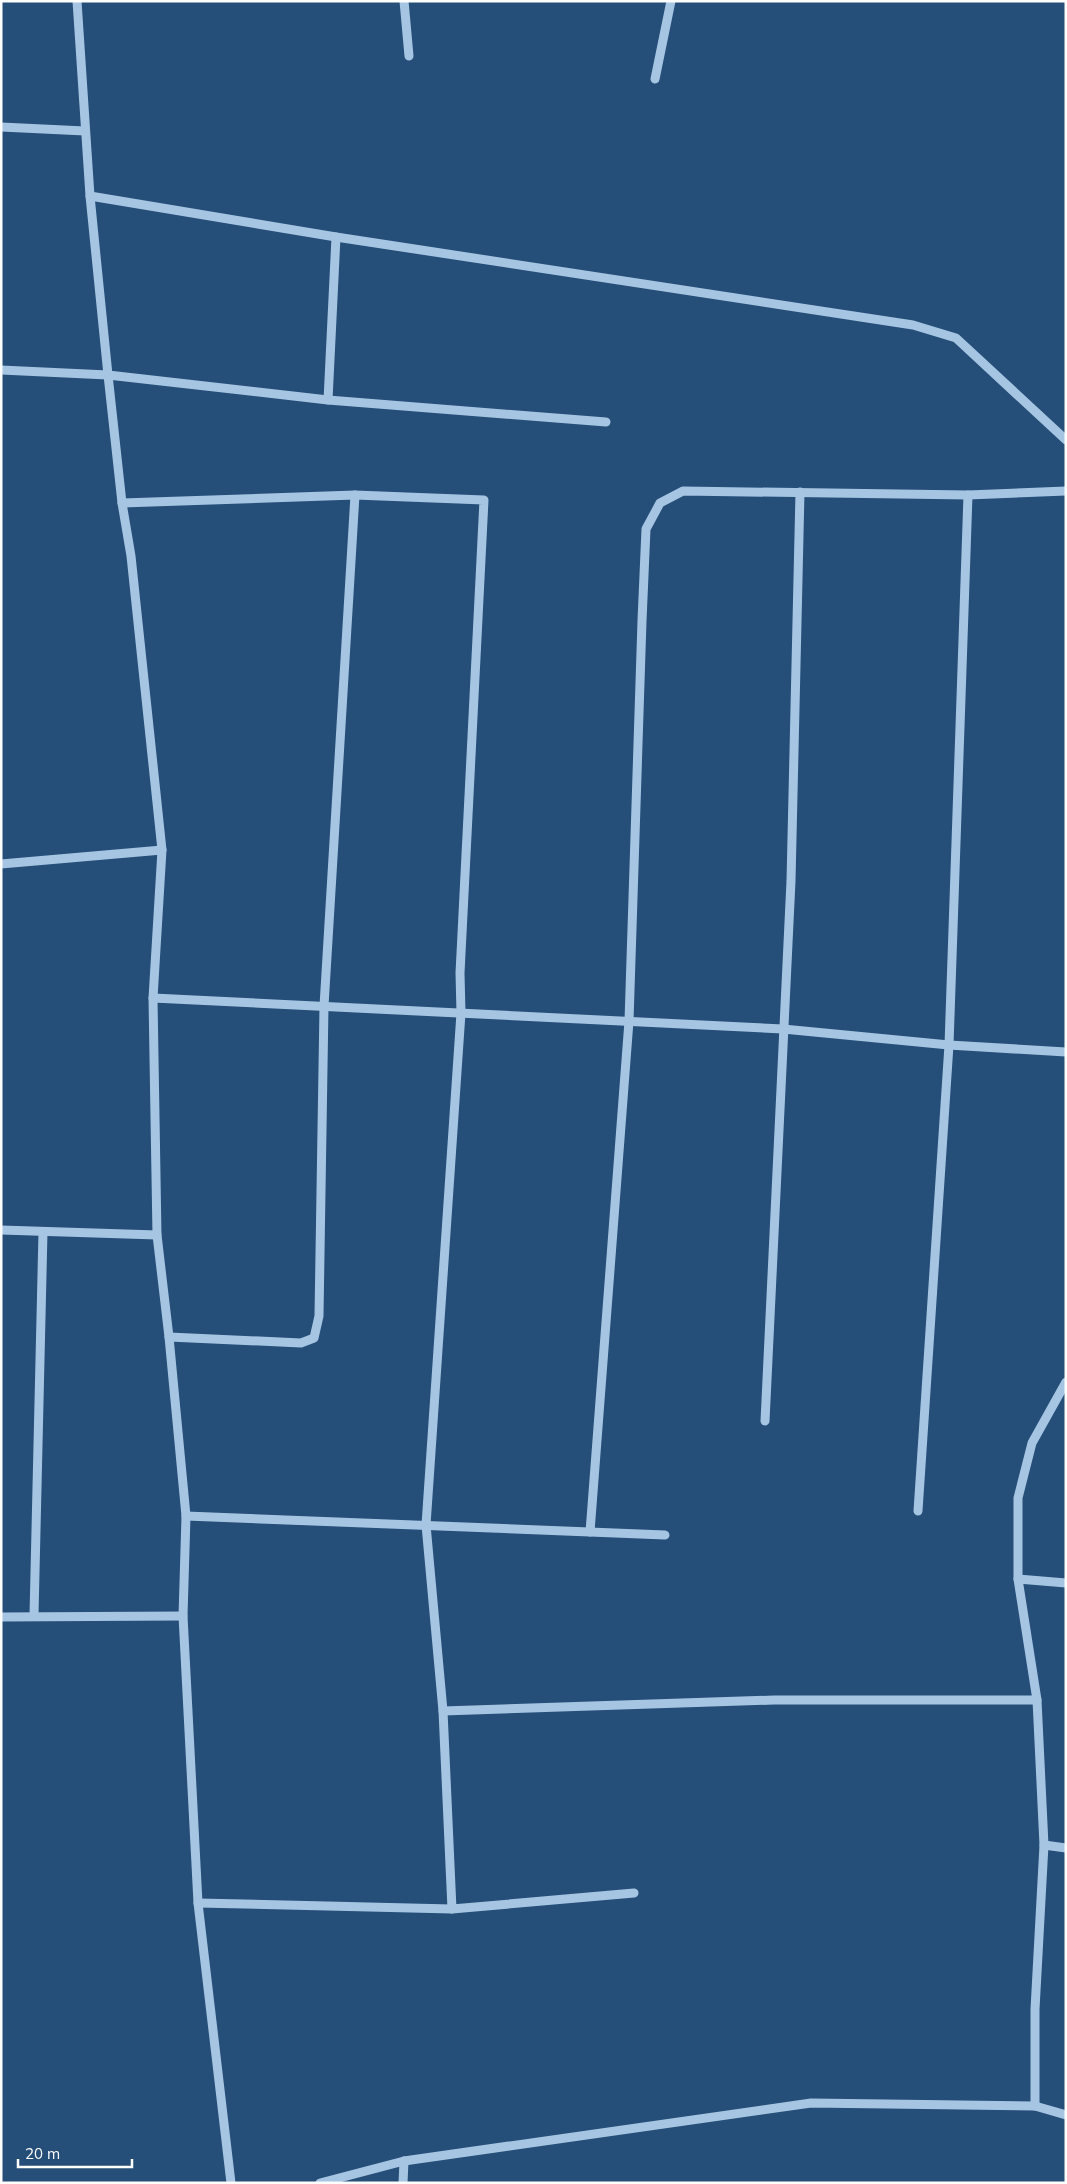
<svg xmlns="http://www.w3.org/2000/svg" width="1067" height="2184" font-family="Mulish,sans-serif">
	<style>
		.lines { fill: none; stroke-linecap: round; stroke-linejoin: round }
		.minor { stroke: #a6c5e3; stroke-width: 9 }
	</style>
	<rect width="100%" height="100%" fill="#254e78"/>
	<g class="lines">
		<g class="minor">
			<polyline points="77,1 90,196 108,375 122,503 131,556 162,850 153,998 157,1235 169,1337 186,1516 183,1616 198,1903 231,2183"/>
			<polyline points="404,1 409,56"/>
			<polyline points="655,79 671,1"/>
			<polyline points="1,127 85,131"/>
			<polyline points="90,196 336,237 913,325 956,338 1066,440"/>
			<polyline points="1,370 108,375 328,400 606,422"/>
			<polyline points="328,400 336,237"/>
			<polyline points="122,503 355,495 484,500 460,973 461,1013 426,1525 443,1711 452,1909"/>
			<polyline points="1,864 162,850"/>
			<polyline points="153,998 783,1029 949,1045 1066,1052"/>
			<polyline points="1,1230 157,1235"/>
			<polyline points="169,1337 301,1343 314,1338 319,1316 324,1006 355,495"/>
			<polyline points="765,1421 791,881 800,492"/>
			<polyline points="918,1511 949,1045 968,495"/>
			<polyline points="186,1516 665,1535"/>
			<polyline points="590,1532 629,1021 642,621 646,529 660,503 683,491 968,495 1066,491"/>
			<polyline points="1018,1579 1066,1583"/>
			<polyline points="34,1615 43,1232"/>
			<polyline points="1,1617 183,1616"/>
			<polyline points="443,1711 774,1700 1037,1700"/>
			<polyline points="1044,1845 1066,1848"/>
			<polyline points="198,1903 452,1909 634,1893"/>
			<polyline points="1035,2106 1035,2009 1044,1845 1037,1700 1018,1579 1018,1498 1032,1443 1066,1382"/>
			<polyline points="320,2183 404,2161 811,2103 1035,2106 1066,2115"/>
			<polyline points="403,2183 404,2161"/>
		</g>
	</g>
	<rect width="1067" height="2184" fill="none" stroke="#ffffff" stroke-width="5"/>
	<path d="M18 2159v8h114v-8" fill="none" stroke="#ffffff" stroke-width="2.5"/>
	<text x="25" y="2159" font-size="15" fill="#ffffff" stroke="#254e78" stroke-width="4" paint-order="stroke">20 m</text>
</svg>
